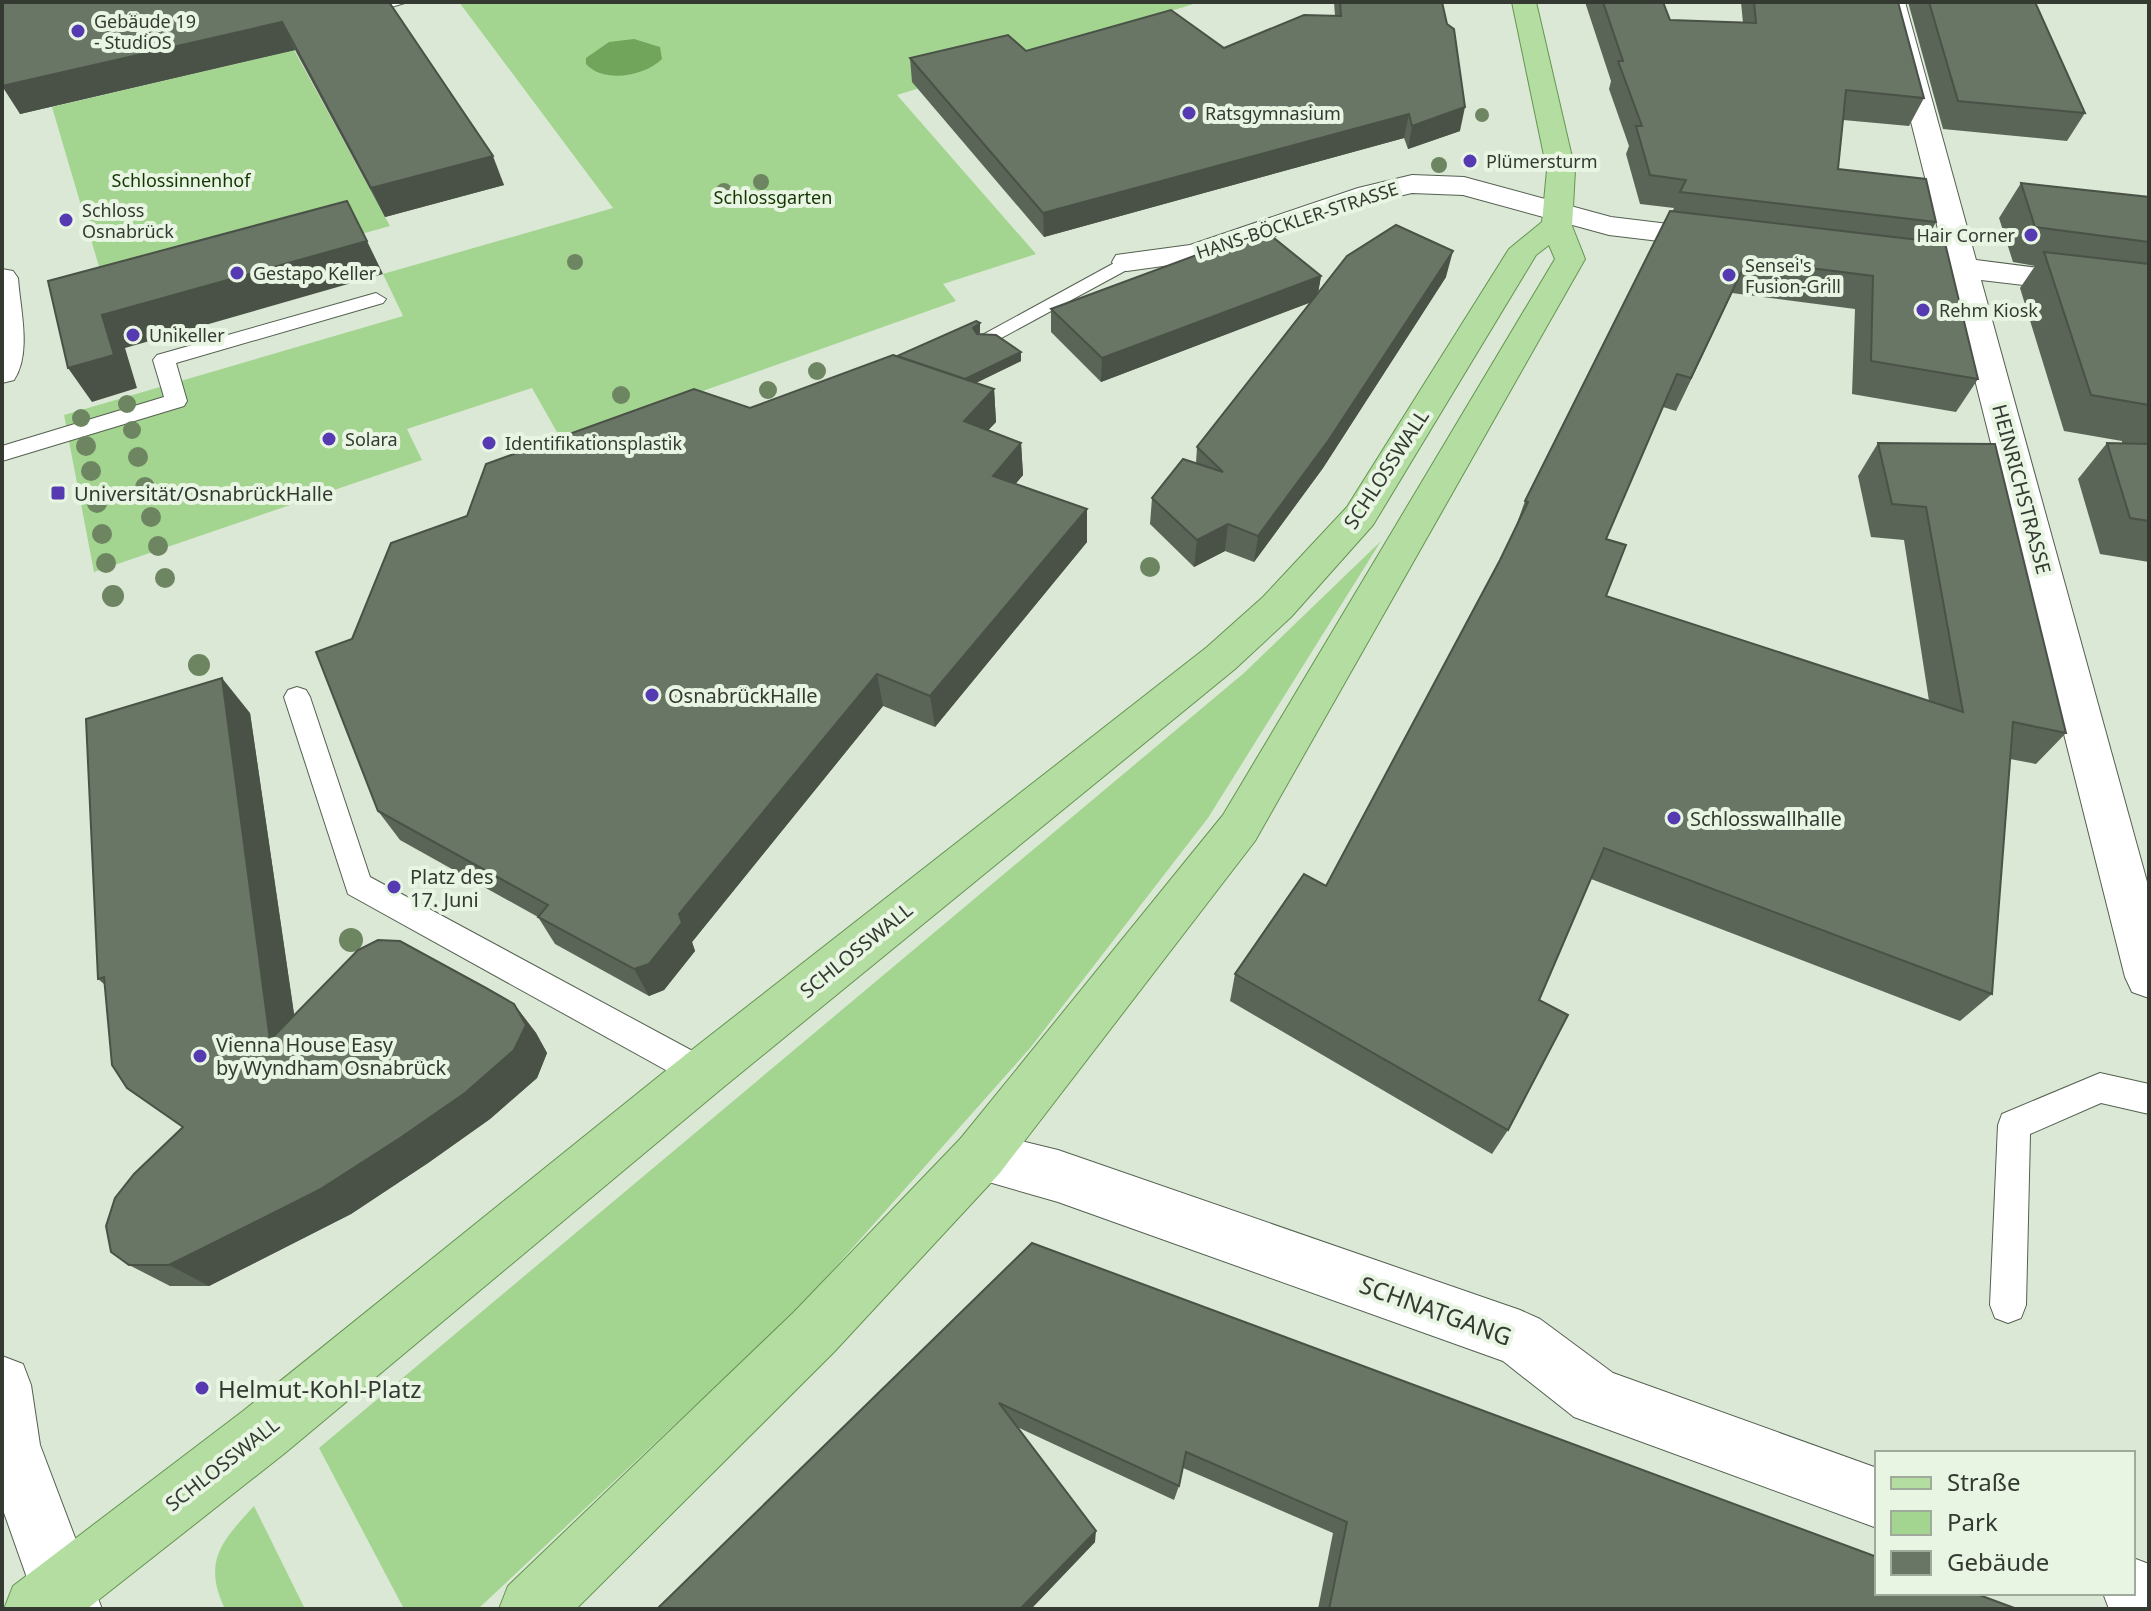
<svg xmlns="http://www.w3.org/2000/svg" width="2151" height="1611" font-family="'Noto Sans',sans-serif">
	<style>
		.green { fill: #a3d590 }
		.water { fill: #71a55c }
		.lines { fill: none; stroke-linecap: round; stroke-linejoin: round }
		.lane-casing { stroke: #546050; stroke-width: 2 }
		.street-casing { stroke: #546050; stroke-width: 2 }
		.secondary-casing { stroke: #546050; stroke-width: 2 }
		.primary-casing { stroke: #659551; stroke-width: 2 }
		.lane { fill: #fff; fill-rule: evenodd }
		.street { fill: #fff; fill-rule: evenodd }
		.secondary { fill: #fff; fill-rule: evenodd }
		.primary { fill: #b3dda1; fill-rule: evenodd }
		.tree { fill: #6d8661 }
		.wall { fill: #5a6557 }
		.shaded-wall { fill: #4a5247 }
		.building { fill: #697565; stroke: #4a5247; stroke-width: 2 }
		.poi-dot { fill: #553ab2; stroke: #e8f5e3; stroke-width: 3 }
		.labels { text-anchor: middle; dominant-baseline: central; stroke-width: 8; stroke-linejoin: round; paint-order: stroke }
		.far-poi-label { font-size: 18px; fill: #343932; stroke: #e8f5e3; text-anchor: start }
		.far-park-label { font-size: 18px; fill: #133601; stroke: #e8f5e3 }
		.far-street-label { font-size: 18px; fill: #343932; stroke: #e8f5e3 }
		.street-label { font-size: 20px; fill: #343932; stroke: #e8f5e3 }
		.poi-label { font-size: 20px; fill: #343932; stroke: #e8f5e3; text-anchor: start }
		.near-street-label { font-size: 24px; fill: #343932; stroke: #e8f5e3 }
		.near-poi-label { font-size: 24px; fill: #343932; stroke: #e8f5e3; text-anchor: start }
	</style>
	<rect width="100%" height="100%" fill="#dbe8d6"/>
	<g class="green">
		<polygon points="459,2 1200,2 897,95 1036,254 943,284 956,301 562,441 532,388 407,429 422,460 94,572 64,415 403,316 383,274 613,208"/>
		<polygon points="294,50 390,226 110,304 52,107"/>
		<polygon points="1381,541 1208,818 1031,1047 800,1307 478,1609 404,1609 319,1448 1244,673"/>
		<path d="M254 1506 305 1609H225C202 1561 222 1541 254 1506Z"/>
	</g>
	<path class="water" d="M634 39 660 47 662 59C645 76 604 84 586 64V58L609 42Z"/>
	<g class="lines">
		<defs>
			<g id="lane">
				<polygon points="381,2 408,2 355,18 347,13"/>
				<polygon points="1127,256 1137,262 1134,266 994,342 980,342 977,338"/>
				<polygon points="376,293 386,299 383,303 176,363 187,401 184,406 2,461 2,446 164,397 153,360 157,355"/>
				<polygon points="297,687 306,690 310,697 370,877 713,1062 718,1073 713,1084 702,1088 691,1084 348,894 284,697 288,690"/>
				<polygon points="2100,1073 2149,1084 2149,1114 2101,1103 2030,1134 2026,1305 2021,1318 2008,1323 1995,1318 1990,1305 1998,1125 2002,1114"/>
			</g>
			<g id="street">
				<polygon points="1881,2 1905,2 1976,260 2149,282 2149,300 1981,280 2149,889 2149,998 2132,992 2125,977 1949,276 1878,265 1874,259 1878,253 1889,250 1945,257"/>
				<polygon points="1412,175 1464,177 1611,217 1718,230 1729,233 1733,239 1729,245 1718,248 1609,235 1463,195 1412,193 1377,201 1206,260 1127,271 1116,269 1112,262 1116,255 1190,245 1358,188"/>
				<polygon points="980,1131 1058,1150 1520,1310 1540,1319 1613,1373 1877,1468 1877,1528 1574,1417 1503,1361 1058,1202 961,1174 954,1156 961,1138"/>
				<polygon points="2133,1558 2149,1564 2149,1609 2109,1609 2103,1593 2133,1593"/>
			</g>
			<g id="secondary">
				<path d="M2 269 13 271 18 278C20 309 32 353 14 380L2 383Z"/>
				<polygon points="2,1356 23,1364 31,1385 40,1445 102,1609 38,1609 2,1507"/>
			</g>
			<polygon id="primary" points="1512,2 1536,2 1575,170 1572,226 1585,259 1255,841 999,1174 834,1352 576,1609 499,1609 508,1586 794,1312 961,1138 1223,815 1555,259 1549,245 1536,255 1373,525 1291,617 1235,669 720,1090 285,1453 87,1609 4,1609 13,1586 243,1411 684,1056 1207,647 1263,597 1347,507 1509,249 1542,222 1547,170"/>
		</defs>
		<use href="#lane" class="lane-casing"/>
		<use href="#street" class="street-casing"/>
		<use href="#secondary" class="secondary-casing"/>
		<use href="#primary" class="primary-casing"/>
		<use href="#lane" class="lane"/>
		<use href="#street" class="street"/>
		<use href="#secondary" class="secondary"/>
		<use href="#primary" class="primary"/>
	</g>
	<g class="tree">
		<circle cx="1482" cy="115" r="7"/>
		<circle cx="1439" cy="165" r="8"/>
		<circle cx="761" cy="182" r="8"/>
		<circle cx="724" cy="191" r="8"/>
		<circle cx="575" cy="262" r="8"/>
		<circle cx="817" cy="371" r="9"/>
		<circle cx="768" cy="390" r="9"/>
		<circle cx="621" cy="395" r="9"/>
		<circle cx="127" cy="404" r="9"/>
		<circle cx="81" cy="418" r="9"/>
		<circle cx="132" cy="430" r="9"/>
		<circle cx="86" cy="446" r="10"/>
		<circle cx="138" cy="457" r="10"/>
		<circle cx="91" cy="471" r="10"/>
		<circle cx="145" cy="487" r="10"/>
		<circle cx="97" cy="503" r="10"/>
		<circle cx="151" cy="517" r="10"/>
		<circle cx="102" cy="534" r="10"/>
		<circle cx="158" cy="546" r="10"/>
		<circle cx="106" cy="563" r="10"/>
		<circle cx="1150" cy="567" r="10"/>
		<circle cx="165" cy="578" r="10"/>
		<circle cx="113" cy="596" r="11"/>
		<circle cx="199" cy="665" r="11"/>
		<circle cx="351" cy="940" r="12"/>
	</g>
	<g class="wall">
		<polygon points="2,2 389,2 504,185 385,217 295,50 20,114"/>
		<polygon points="1334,2 1442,2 1460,131 1408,149 1404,138 1044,237 912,82 910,58 1026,51 1224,48 1335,16"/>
		<polygon points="1585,2 1663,2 1670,20 1743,23 1741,2 1898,2 1924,98 1909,126 1843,120 1838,169 1936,222 1926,241 1978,379 1956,412 1852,394 1855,309 1732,293 1676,411 1663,407 1606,539 1606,596 1929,701 1904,540 1871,537 1858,476 1878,443 1995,444 2066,733 2036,764 2010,759 1992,994 1960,1021 1591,879 1539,1000 1508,1130 1492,1154 1230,1001 1235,974 1326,886 1500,560 1513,534 1525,501 1674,208 1640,204 1626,154 1629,146 1609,89 1611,81"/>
		<polygon points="1908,2 2035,2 2085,113 2067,141 1943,129"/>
		<polygon points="2021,183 2149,197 2149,562 2100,554 2078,479 2107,443 2122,443 2122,441 2064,431 2020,288 2035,266 2013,262 1999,218"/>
		<polygon points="1321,276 1318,292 1446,277 1323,468 1254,562 1225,551 1194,567 1150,524 1152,498 1196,463 1197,447 1311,302 1101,382 1051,332 1051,309"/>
		<polygon points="980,333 978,334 1021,352 1021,361 976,383 994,389 996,422 988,430 1021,443 1023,475 1015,484 1087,509 1087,542 935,727 883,706 692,942 695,951 664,990 649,996 555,944 538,917 400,840 378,811 352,639 467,516 750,408 897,356"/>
		<polygon points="250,713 294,1015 514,1004 536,1033 547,1053 537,1078 490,1119 428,1163 351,1214 209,1286 170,1286 129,1265 183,1127 104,984 98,979"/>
		<polygon points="1032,1243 2017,1609 1318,1609 1333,1533 1183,1468 1179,1486 1174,1500 1017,1427 1095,1542 1031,1609 657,1609"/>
	</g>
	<g class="shaded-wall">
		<polygon points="282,22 295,50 20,114 2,86"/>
		<polygon points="1465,107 1460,131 1408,149 1412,126"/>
		<polygon points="1409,114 1404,138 1044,237 1043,213"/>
		<polygon points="493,156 504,185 385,217 371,188"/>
		<polygon points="367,241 383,274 125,348 137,388 92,402 68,368 102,315"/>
		<polygon points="1453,251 1446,277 1323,468 1254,562 1258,536"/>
		<polygon points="1747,260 1732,293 1676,411 1691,378"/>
		<polygon points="1321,276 1317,300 1101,382 1102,358"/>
		<polygon points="980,323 980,333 974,337 973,328"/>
		<polygon points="1021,352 1021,361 959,391 958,382"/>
		<polygon points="994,389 996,422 966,454 964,421"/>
		<polygon points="1021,443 1023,475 995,509 993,476"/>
		<polygon points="1087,509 1087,542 935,727 930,696"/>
		<polygon points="1228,524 1225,551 1194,567 1197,540"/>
		<polygon points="877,674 883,706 692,942 695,951 664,990 649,996 634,969"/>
		<polygon points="222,678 250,713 302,1068 270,1040"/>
		<polygon points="514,1004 536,1033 547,1053 537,1078 490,1119 428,1163 351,1214 209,1286 169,1265"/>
		<polygon points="1096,1531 1095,1542 1031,1609 1020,1609"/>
	</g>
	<g class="building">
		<polygon points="2,2 389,2 493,156 371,188 282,22 2,86"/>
		<polygon points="1340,2 1442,2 1447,24 1454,29 1465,107 1412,126 1409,114 1043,213 910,58 1008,35 1026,51 1171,10 1224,48 1304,15 1341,16"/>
		<polygon points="1603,2 1663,2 1670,20 1756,23 1754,2 1898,2 1924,98 1846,90 1838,169 1926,179 1936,222 1680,192 1686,180 1650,175 1636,126 1642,126 1618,61 1623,61"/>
		<polygon points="1929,2 2035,2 2085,113 1958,101"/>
		<polygon points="2021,183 2149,197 2149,242 2035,227"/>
		<polygon points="347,201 367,241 102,315 114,355 68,368 48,281"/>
		<polygon points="1670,211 1945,243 1978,379 1871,361 1873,276 1747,260 1691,378 1677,374 1606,539 1626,545 1606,596 1963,712 1926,507 1892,504 1878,443 1995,444 2066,733 2013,722 1992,994 1604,848 1539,1000 1568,1015 1508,1130 1235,974 1304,874 1326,886 1500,560 1528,502 1525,501"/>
		<polygon points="1396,225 1453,251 1328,441 1258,536 1228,524 1197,540 1152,498 1183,459 1223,472 1197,447 1347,256"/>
		<polygon points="1264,230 1321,276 1102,358 1051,309"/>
		<polygon points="2044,252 2149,264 2149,405 2091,395"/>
		<polygon points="976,321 980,323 973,328 977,334 996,335 1021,352 965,379 897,356"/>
		<polygon points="893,355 994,389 964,421 1021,443 993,476 1087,509 930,696 877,674 679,914 682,923 649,964 634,969 538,917 548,905 378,811 316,652 352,639 391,543 467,516 486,464 694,389 750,408"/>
		<polygon points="2149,434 2149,521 2130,518 2107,443 2148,444"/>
		<polygon points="222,678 270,1040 358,950 378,940 400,941 486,988 514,1004 526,1025 514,1050 465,1093 400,1138 319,1190 169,1265 129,1265 111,1252 106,1226 115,1198 134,1174 183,1127 127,1088 112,1065 104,977 98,979 86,719"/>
		<polygon points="1032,1243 1877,1557 1877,1593 1974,1593 2017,1609 1329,1609 1347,1522 1186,1452 1179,1486 999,1403 1096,1531 1020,1609 657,1609"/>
	</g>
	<g class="poi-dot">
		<circle cx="78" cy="31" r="8"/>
		<circle cx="1189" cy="113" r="8"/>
		<circle cx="1470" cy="161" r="8"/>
		<circle cx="66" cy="220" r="8"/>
		<circle cx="2031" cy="235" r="8"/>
		<circle cx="237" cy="273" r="8"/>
		<circle cx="1729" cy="275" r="8"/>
		<circle cx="1923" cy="310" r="8"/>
		<circle cx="133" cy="335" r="8"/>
		<circle cx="329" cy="439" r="8"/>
		<circle cx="489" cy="443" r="8"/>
		<rect x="50" y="485" width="16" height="16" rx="4"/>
		<circle cx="652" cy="695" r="8"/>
		<circle cx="1674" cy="818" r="8"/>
		<circle cx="394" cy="887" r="8"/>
		<circle cx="200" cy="1056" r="8"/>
		<circle cx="202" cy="1388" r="8"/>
	</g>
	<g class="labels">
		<g class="far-poi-label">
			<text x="94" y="21">Gebäude 19<tspan x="94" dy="21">- StudiOS</tspan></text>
			<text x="1205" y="113">Ratsgymnasium</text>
			<text x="1486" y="161">Plümersturm</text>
			<text x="82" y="210">Schloss<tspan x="82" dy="21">Osnabrück</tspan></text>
			<text x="2015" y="235" text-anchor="end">Hair Corner</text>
			<text x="1745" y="265">Sensei's<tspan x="1745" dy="21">Fusion-Grill</tspan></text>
			<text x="253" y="273">Gestapo Keller</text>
			<text x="1939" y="310">Rehm Kiosk</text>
			<text x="149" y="335">Unikeller</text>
			<text x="345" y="439">Solara</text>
			<text x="505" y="443">Identifikationsplastik</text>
		</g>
		<g class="far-park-label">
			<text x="181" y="180">Schlossinnenhof</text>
			<text x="773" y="197">Schlossgarten</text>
		</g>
		<g class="far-street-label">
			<text transform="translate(1297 220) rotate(-18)">HANS-BÖCKLER-STRASSE</text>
		</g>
		<g class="street-label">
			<text transform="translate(1386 469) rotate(-57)">SCHLOSSWALL</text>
			<text transform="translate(2022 489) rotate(75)">HEINRICHSTRASSE</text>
			<text transform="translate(856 950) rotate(-39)">SCHLOSSWALL</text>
			<text transform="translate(222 1464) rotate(-38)">SCHLOSSWALL</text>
		</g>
		<g class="poi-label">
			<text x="74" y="493">Universität/OsnabrückHalle</text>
			<text x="668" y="695">OsnabrückHalle</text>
			<text x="1690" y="818">Schlosswallhalle</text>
			<text x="410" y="876">Platz des<tspan x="410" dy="23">17. Juni</tspan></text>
			<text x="216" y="1044">Vienna House Easy<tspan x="216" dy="23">by Wyndham Osnabrück</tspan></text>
		</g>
		<g class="near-street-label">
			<text transform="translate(1436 1310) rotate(20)">SCHNATGANG</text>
		</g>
		<g class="near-poi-label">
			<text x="218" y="1388">Helmut-Kohl-Platz</text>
		</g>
	</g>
	<rect width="2151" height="1611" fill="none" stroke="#343932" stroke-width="8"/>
	<rect x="1875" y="1451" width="260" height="144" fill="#e8f5e3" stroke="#a0aa9c" stroke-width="2"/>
	<rect x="1891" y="1477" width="40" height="12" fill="#b3dda1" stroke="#a0aa9c" stroke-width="2"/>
	<text x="1947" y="1491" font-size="24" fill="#343932">Straße</text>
	<rect x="1891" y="1511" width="40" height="24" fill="#a3d590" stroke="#a0aa9c" stroke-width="2"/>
	<text x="1947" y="1531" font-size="24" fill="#343932">Park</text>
	<rect x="1891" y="1551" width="40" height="24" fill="#697565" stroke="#a0aa9c" stroke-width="2"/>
	<text x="1947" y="1571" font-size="24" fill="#343932">Gebäude</text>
</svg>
